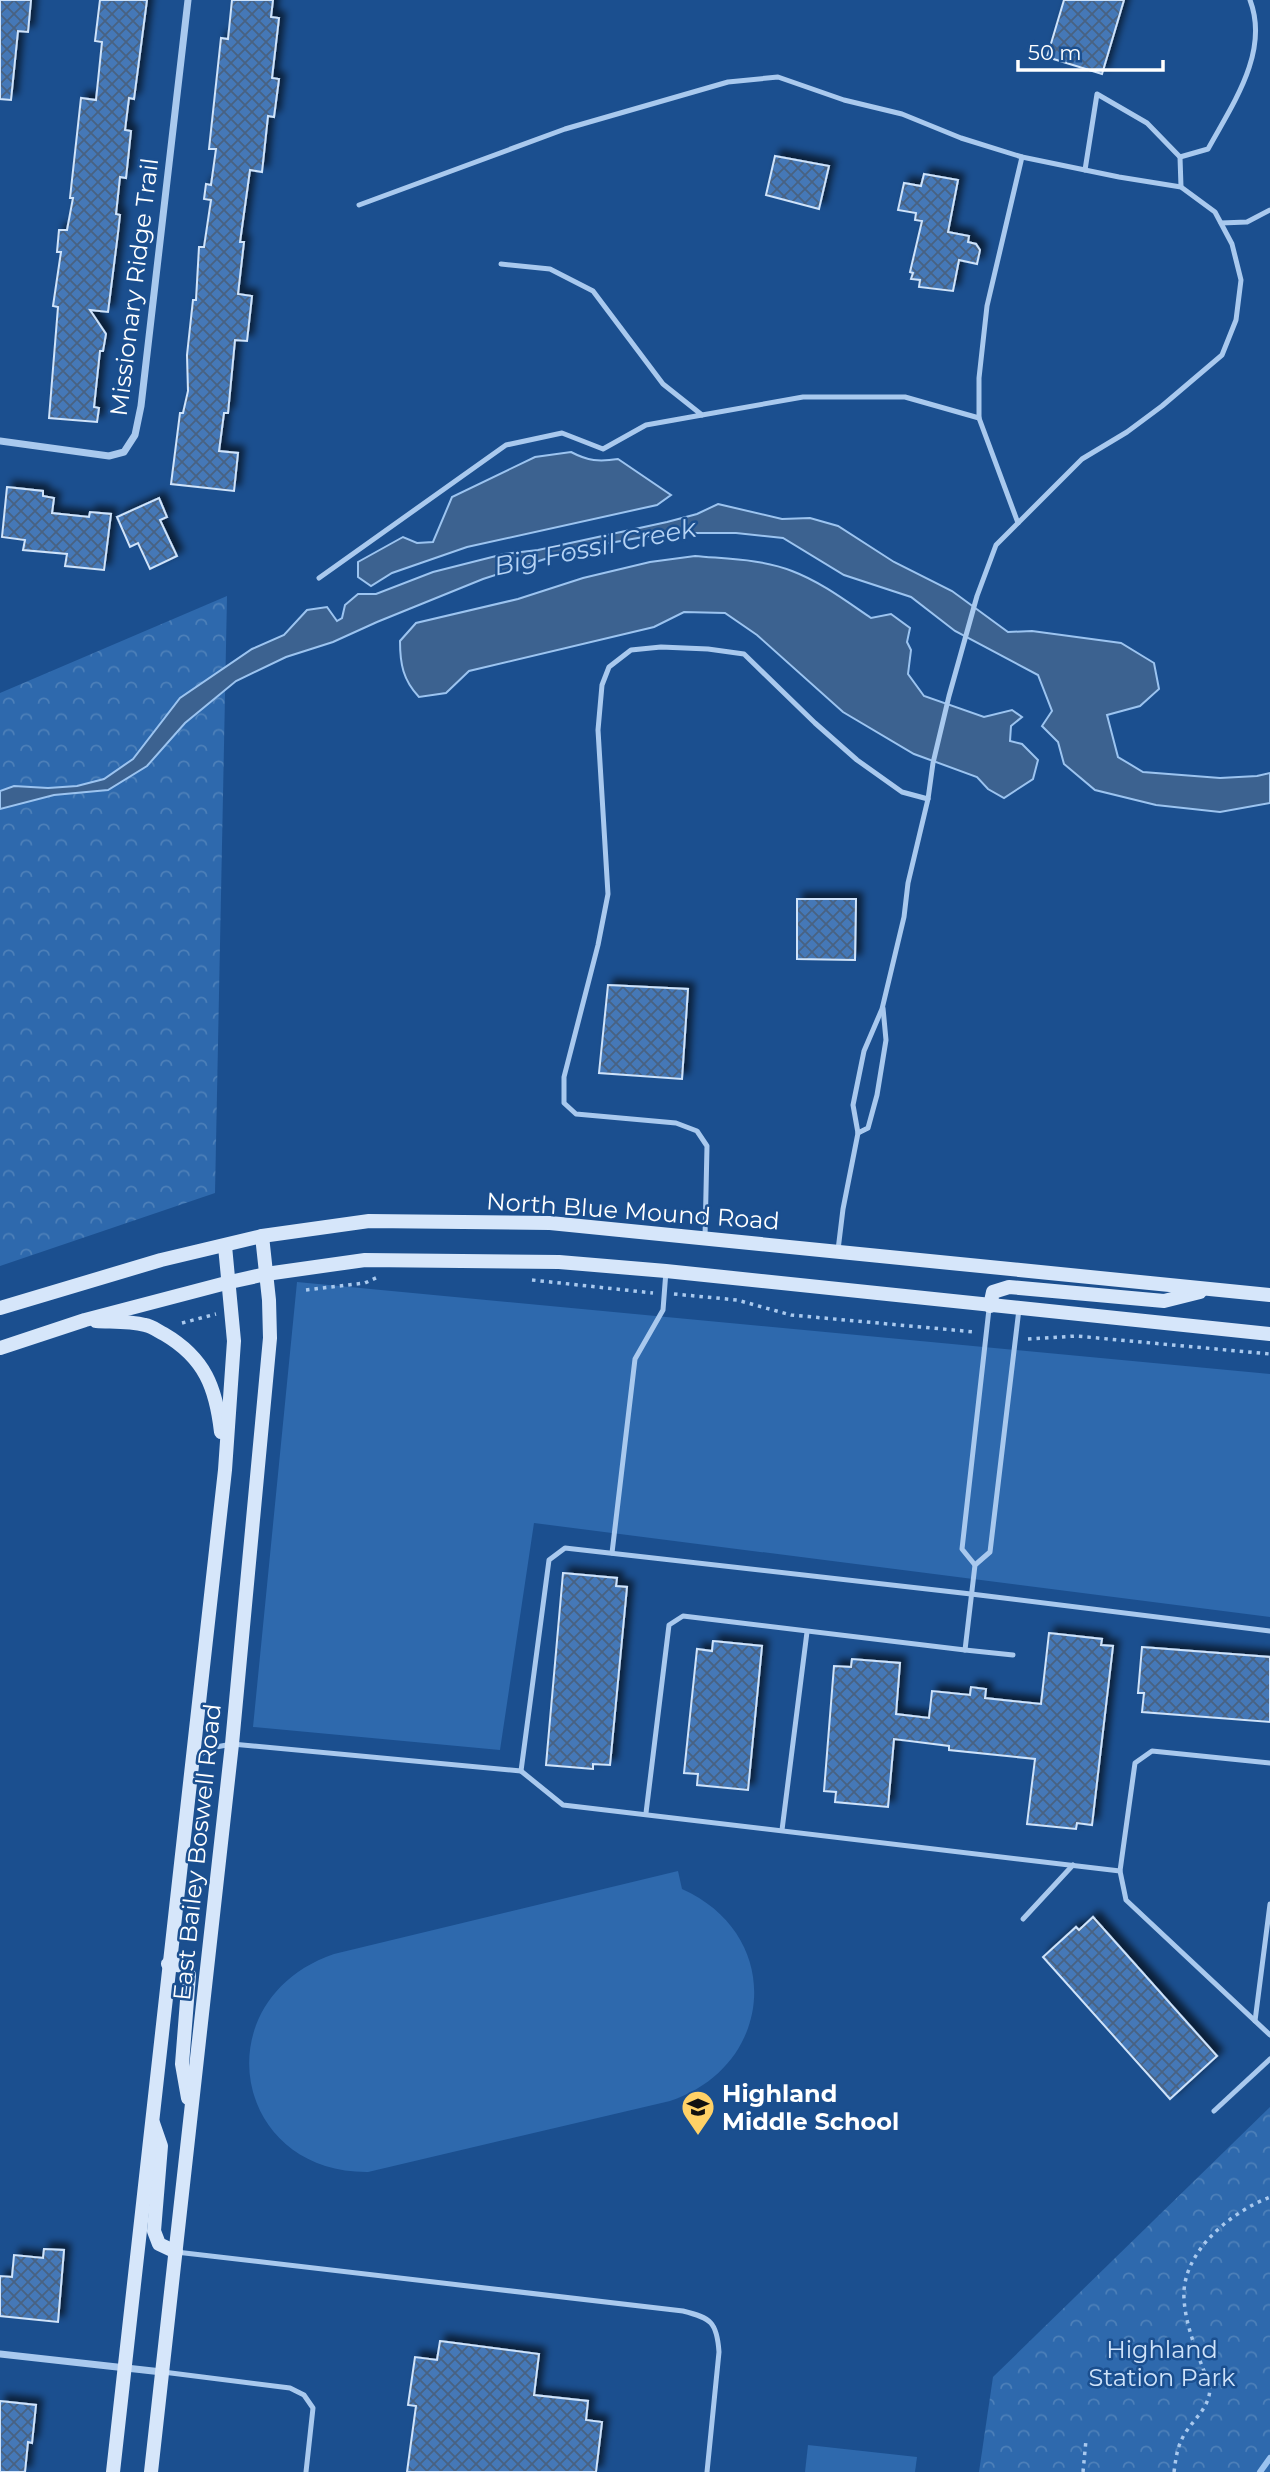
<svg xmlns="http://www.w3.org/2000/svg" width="1270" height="2472" font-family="Montserrat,sans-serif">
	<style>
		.green { fill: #2e69ad }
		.park { fill: url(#park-crowns) }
		.water { fill: #3c6290; stroke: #9cc4f0; stroke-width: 2 }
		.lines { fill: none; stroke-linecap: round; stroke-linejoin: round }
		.stream { stroke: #9cc4f0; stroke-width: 6 }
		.building { fill: url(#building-cross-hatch); stroke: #cfe3fa; stroke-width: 2; filter: url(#shadow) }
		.path { stroke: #a9c9ee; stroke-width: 3.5; stroke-dasharray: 3.5 5; stroke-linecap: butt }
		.lane { stroke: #a9c9ee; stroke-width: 5 }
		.street { stroke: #a9c9ee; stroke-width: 7 }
		.secondary { stroke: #d6e6fa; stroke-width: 14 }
		.labels { text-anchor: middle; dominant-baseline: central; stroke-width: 5; stroke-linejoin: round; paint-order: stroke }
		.street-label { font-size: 24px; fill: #fff; stroke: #1b4f8f }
		.poi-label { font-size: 24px; font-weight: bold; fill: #fff; stroke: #1b4f8f; text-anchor: start }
		.park-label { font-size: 24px; fill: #cfe3fa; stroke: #1b4f8f }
		.water-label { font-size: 26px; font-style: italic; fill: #b5d3f5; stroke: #1b4f8f }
	</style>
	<defs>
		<pattern id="park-crowns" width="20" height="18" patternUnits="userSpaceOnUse" patternTransform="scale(1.75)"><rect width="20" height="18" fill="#2e69ad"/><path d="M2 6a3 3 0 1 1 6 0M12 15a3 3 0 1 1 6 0" fill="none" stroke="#4d80b9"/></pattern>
		<pattern id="building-cross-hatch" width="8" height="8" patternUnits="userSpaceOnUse" patternTransform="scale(1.75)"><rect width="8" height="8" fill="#4478b7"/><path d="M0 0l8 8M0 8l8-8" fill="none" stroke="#486282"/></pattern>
		<filter id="shadow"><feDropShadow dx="6" dy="-6" stdDeviation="3.5" flood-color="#0009"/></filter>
	</defs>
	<rect width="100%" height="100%" fill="#1b4f8f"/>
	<g class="green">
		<polygon points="297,1282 1270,1374 1270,1617 534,1523 500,1750 253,1727"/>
		<path d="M678 1871 682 1889C785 1935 775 2066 670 2101L368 2172C231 2173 203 1999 334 1954Z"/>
		<polygon points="808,2445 917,2457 915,2472 805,2472"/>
	</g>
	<g class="park">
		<polygon points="227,596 215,1193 0,1266 0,693"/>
		<polygon points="1270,2107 1270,2472 979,2472 993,2377"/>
	</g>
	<g class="water">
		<path d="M571 452C588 461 599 462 618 459L671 495 657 505 467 547 392 573 371 586 358 577V562L403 537 417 543 433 542 452 497 535 457Z"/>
		<polygon points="718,504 782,519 810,518 838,526 894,562 952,591 1008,632 1032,631 1121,643 1154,663 1159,689 1140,706 1107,715 1118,757 1143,772 1220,778 1257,776 1270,773 1270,803 1220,812 1156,805 1095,790 1064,764 1058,742 1042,726 1052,711 1038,675 955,631 911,597 844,575 783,538 736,533 666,533 604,544 545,559 483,579 377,622 333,642 286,657 236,681 185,723 147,766 108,790 54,795 0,809 0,791 14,786 48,788 77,786 104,779 133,759 180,698 252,649 284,635 307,610 327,607 337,621 342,618 345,605 358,594 376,594 433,572 504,554 538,550 667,522 697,514"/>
		<path d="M695 556C727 559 762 559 792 571 821 582 846 601 871 618L891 614 910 628 907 642 911 650 908 674 924 696 984 717 1012 710 1022 717 1011 726 1010 741 1022 744 1038 760 1033 779 1004 798 988 789 977 777 914 754 843 712 757 635 725 613 684 612 654 627 469 671 446 693 419 697C403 680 400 664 400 641L416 623 518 599 583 578 650 562Z"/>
	</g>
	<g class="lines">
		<polyline class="stream" points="1260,2472 1270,2458"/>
	</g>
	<g class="building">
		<polygon points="0,0 31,0 28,32 18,31 11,100 0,99"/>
		<polygon points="100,0 147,0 134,99 129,98 125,130 131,131 126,178 120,177 116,214 120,215 118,233 108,312 90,310 106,334 103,351 100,351 94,407 99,408 97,422 49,418 58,307 53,306 61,252 57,252 59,230 67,230 73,198 70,198 81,98 96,100 102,42 95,41"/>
		<polygon points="232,0 273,0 271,17 279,18 272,78 279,79 274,117 268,116 262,172 250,170 240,242 244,242 238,294 252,296 247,341 235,340 228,413 224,413 219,451 238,453 234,491 171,484 180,413 183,413 188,391 187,355 193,300 196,300 199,247 204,247 211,200 204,199 206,184 211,185 216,149 209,149 221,38 228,39"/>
		<polygon points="1064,0 1124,0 1102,74 1047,57"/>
		<polygon points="775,156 829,166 819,209 766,195"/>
		<polygon points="924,174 958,180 948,232 969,236 968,242 976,244 980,250 977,264 959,260 953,291 919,287 920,280 911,279 913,273 910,272 922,221 915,220 916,213 898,210 904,183 921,186"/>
		<polygon points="7,487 43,491 43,496 54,498 52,513 89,517 90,512 111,514 104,570 65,566 67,554 23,550 25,540 2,537"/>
		<polygon points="159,498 167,517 160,520 177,556 150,569 138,543 130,547 117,517"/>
		<polygon points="797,899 856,899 855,960 797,959"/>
		<polygon points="608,985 688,989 682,1079 599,1073"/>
		<polygon points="563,1573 617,1578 616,1586 627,1587 610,1765 593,1764 593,1769 546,1765"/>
		<polygon points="1049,1633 1102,1639 1101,1645 1113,1646 1092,1825 1077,1823 1076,1829 1027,1824 1035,1759 949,1750 949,1746 894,1739 888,1807 835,1802 836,1792 824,1791 834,1666 851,1667 852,1659 900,1663 896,1714 929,1718 932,1691 970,1695 971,1687 986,1689 985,1698 1041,1704"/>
		<polygon points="713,1641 762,1646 748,1790 697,1785 698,1774 684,1773 697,1649 712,1651"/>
		<polygon points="1142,1647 1270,1657 1270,1722 1142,1712 1144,1693 1138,1693"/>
		<polygon points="1093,1917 1217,2056 1170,2099 1043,1957 1076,1927 1079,1930"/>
		<polygon points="44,2249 64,2250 58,2322 0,2316 0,2276 12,2277 14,2255 43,2258"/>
		<polygon points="440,2341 539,2354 534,2395 588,2401 586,2420 602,2422 596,2472 407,2472 416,2406 408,2405 415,2357 437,2360"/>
		<polygon points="0,2401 36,2405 32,2443 28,2442 25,2472 0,2472"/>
	</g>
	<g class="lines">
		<g class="path">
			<polyline points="532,1280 653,1293"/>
			<polyline points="306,1290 365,1283 378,1277"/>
			<polyline points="674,1294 737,1300 791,1315 975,1332"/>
			<polyline points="182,1323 216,1314"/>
			<polyline points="1028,1339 1076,1336 1270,1354"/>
			<polyline points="1083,2472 1086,2440"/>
			<path d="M1174 2472C1176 2458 1177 2447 1184 2435 1194 2418 1210 2408 1210 2387 1200 2359 1186 2330 1184 2299 1181 2252 1231 2212 1270 2197"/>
		</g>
		<g class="lane">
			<path d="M1180 157 1208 149C1232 105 1270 52 1250 0"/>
			<polyline points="1085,170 1097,94 1147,123 1180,157 1181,187"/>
			<polyline points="359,205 565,129 728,82 778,77 844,100 902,114 961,138 1022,157 1119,177 1181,187 1215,212 1232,244 1241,280 1236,320 1222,355 1162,406 1127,432 1082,459 996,545 977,596 949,696 933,763 928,799"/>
			<polyline points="1221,223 1247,222 1270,210"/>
			<polyline points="702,415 803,397 905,397 979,418"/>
			<polyline points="1018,523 979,418 979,378 987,306 1022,157"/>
			<polyline points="319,578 506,445 562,433 603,449 646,425 702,415 663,384 593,291 550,269 501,264"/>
			<polyline points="858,1133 868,1128 877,1095 886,1040 883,1008"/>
			<polyline points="705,1237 707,1146 697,1131 676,1123 576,1114 564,1103 564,1077 598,945 608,894 598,730 602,685 609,667 631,650 661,647 708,649 744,654 815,723 857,760 902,792 928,799 908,883 904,917 888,984 882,1009 864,1051 853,1105 858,1133 843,1209 838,1250"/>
			<polyline points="612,1553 635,1359 663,1310 666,1271"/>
			<polyline points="975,1565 962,1549 989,1309"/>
			<polyline points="965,1650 1013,1655"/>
			<polyline points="196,1757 211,1748 232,1744 521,1771 549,1560 565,1548 971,1594 1270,1631"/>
			<polyline points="521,1771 563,1805 1120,1871 1135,1763 1152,1751 1270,1763"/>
			<polyline points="646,1813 669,1625 683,1616 965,1650 975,1565 990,1552 1019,1309"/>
			<polyline points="782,1830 807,1632"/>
			<polyline points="1120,1871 1126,1900 1270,2035"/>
			<polyline points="1023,1919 1073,1865"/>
			<polyline points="1255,2021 1270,1904"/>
			<polyline points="1214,2111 1270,2059"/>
			<path d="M176 2252 683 2311C711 2318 717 2322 719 2352L707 2472"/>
			<polyline points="163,2372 290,2388 304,2395 313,2408 306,2472"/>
		</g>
		<g class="street">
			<polyline points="0,441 109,456 124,452 135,435 141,406 188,0"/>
			<polyline points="0,2354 162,2372"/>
		</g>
		<g class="secondary">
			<polyline points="990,1306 993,1292 1009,1287 1164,1301 1200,1292"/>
			<polyline points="0,1308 161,1260 262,1236 369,1221 550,1223 1270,1295"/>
			<path d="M96 1321C112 1322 129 1321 145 1325 152 1326 158 1331 164 1334 205 1358 216 1388 221 1432"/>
			<polyline points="0,1348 85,1320 230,1282 266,1274 365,1260 559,1262 666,1271 1270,1334"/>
			<polyline points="168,1964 185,1966 189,1975 182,2064 188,2098"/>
			<polyline points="153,2123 161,2146 154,2231 159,2244 176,2252"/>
			<polyline points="113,2472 225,1470 234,1341 225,1246"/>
			<polyline points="151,2472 232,1744 270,1338 269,1300 262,1236"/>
		</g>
	</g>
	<defs>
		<symbol id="school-pin" viewBox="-11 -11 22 30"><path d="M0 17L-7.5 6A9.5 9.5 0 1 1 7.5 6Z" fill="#ffd166" stroke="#1b4f8f"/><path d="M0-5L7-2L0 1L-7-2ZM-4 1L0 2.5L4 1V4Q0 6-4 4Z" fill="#111"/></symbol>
	</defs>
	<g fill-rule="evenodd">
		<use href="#school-pin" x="679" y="2088" width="38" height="52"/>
	</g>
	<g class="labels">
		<g class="street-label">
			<text transform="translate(134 287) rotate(-83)">Missionary Ridge Trail</text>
			<text transform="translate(633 1211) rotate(4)">North Blue Mound Road</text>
			<text transform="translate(197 1852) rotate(-84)">East Bailey Boswell Road</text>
		</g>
		<g class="poi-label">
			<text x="722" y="2093">Highland<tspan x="722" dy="28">Middle School</tspan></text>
		</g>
		<g class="park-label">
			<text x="1162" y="2349">Highland<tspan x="1162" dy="28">Station Park</tspan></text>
		</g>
		<g class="water-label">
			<text transform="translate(595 547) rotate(-11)">Big Fossil Creek</text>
		</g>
	</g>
	<path d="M1018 60v10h145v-10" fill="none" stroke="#ffffff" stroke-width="3.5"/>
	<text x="1028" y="60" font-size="21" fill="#ffffff" stroke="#1b4f8f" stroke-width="5" paint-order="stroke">50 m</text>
</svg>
